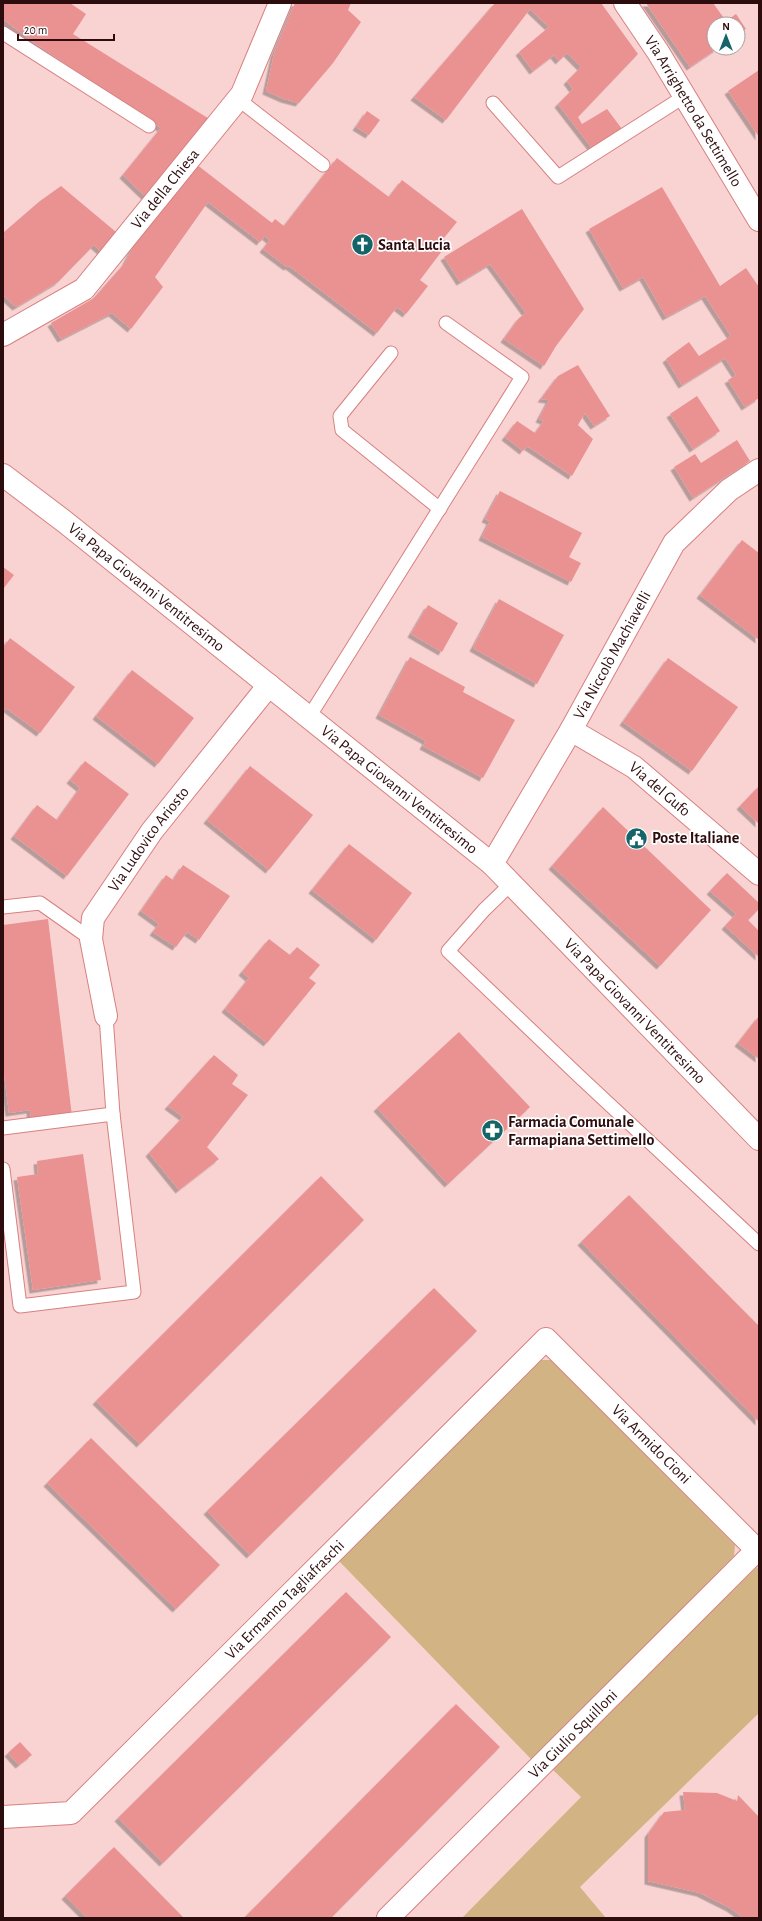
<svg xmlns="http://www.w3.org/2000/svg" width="762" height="1921" font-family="'Alegreya Sans',sans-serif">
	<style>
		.green { fill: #d2b484 }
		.building { fill: #ea9192; filter: url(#shadow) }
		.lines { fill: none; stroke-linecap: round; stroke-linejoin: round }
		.service-casing { stroke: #d78081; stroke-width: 15 }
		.minor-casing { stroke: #d78081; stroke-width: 24 }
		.service { stroke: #fff; stroke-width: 13 }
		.minor { stroke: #fff; stroke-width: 22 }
		.labels { text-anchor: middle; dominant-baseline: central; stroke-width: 3.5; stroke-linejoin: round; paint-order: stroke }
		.street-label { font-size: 16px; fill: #2d0c0e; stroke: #fefefe }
		.poi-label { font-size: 16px; font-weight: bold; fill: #2d0c0e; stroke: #fefefe; text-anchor: start }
	</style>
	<defs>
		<filter id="shadow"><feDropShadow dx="-3.5" dy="3.5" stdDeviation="0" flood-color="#0004"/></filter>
	</defs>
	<rect width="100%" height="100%" fill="#f9d3d2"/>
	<g class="green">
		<polygon points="539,1360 551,1360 735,1545 734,1556 532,1760 338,1560"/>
		<polygon points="757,1567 759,1569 759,1713 580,1887 606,1918 462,1918 581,1797 552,1769"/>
	</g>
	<g class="building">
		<polygon points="3,3 70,3 86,14 73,34 211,120 147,198 123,175 161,128 36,44 3,19"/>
		<polygon points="295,3 351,3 348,10 361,22 333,63 299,103 284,99 266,91 274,54"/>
		<polygon points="495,3 601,3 638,54 578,117 582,124 607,109 622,129 592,148 558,104 573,89 567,81 581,67 567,53 559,61 554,55 533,71 519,52 549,27 530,9 446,120 414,97"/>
		<polygon points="646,3 713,3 726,21 736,14 746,29 738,34 738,24 714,24 714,48 718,48 690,67"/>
		<polygon points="759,70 759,137 728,91"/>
		<polygon points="367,111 380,120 369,135 356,127"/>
		<polygon points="337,158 389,197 402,180 457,222 443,239 448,243 420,280 428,286 406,314 397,307 377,333 289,266 287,267 263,249 270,240 265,236 260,242 208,202 155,277 163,287 131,329 112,313 61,339 51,323 94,298 125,263 139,236 196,164 272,223 275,219 284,226"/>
		<polygon points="61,186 116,232 102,252 94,245 58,282 16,307 3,295 3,240 5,237 3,233 40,201"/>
		<polygon points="662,187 720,286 746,268 759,287 759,398 745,407 728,380 736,375 725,358 682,385 666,359 689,342 699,356 731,336 705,296 666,317 643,277 623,288 589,229"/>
		<polygon points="522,209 584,309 556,346 544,366 504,339 519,318 526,313 490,264 460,282 444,257"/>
		<polygon points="578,365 610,416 594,426 585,413 578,425 593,439 572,476 527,446 523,451 505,437 517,421 535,433 544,421 539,419 549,400 541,399 558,376"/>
		<polygon points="697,396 720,431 693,449 670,414"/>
		<polygon points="737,440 750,461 693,498 674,467 695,454 701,463"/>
		<polygon points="500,491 582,533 569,557 581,563 571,582 482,537 490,521 485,519"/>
		<polygon points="742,540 759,553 759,640 700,595"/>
		<polygon points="3,567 14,575 3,589"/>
		<polygon points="499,599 564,635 537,684 473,648"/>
		<polygon points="428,605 458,623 442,652 411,634"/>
		<polygon points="10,638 75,687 40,733 6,708 3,712 3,648"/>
		<polygon points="410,657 465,687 463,692 515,720 483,778 423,746 426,741 379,715"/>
		<polygon points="668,658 738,707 692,771 623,722"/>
		<polygon points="132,670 194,718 158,764 96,716"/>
		<polygon points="85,761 129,794 67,876 14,836 37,805 57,820 80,788 70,780"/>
		<polygon points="250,766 313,815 269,870 207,820"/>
		<polygon points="759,786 759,824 740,806"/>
		<polygon points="603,807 711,910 660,966 552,866"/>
		<polygon points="349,844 412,893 376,940 312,890"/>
		<polygon points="183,865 230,896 199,940 187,932 176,947 153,932 159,924 141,911 166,875 173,880"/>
		<polygon points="727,873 759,903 759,909 748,920 759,931 759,957 725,926 736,914 710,891"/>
		<polygon points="48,919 72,1116 31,1121 30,1110 9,1113 3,1066 3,925"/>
		<polygon points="269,939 290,955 297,947 320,965 309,978 316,983 267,1043 225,1009 249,978 242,972"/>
		<polygon points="759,1016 759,1059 738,1043"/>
		<polygon points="459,1032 530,1107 448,1184 377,1108"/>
		<polygon points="214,1055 238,1075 232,1084 248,1095 207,1147 219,1159 179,1190 149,1153 183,1117 168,1106"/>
		<polygon points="83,1154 101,1280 33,1290 17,1177 38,1174 37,1161"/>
		<polygon points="321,1176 364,1220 140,1444 96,1401"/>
		<polygon points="629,1195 759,1326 759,1422 581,1242"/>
		<polygon points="434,1288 477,1331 250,1555 207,1511"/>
		<polygon points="91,1438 220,1565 176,1609 47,1483"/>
		<polygon points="346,1592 391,1637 163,1863 118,1818"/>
		<polygon points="456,1704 500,1747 331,1918 244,1918"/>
		<polygon points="20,1742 32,1755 19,1765 8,1753"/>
		<polygon points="683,1792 717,1793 737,1801 738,1795 759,1817 759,1918 744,1918 730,1908 700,1893 648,1881 648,1834 664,1812 685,1810"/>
		<polygon points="114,1847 184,1918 87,1918 65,1896"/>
	</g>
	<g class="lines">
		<defs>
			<g id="service">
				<polyline points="3,33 149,126"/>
				<polyline points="238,99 323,165"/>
				<polyline points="493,103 558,177 685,96"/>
				<polyline points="391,353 340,416 342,430 440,509"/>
				<polyline points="309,717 522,377 446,323"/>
				<polyline points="512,883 484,910 448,951 580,1077 759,1244"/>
				<polyline points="3,907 40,903 91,939"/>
				<polyline points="3,1128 113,1114"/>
				<polyline points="3,1169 20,1306 134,1292 113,1114 106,1016"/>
			</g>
			<g id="minor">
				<path id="s1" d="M625 3 658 52 759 220"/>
				<path id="s2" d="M3 335 84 289 242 94 280 3"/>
				<path id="s3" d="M3 475 65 522 492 864 759 1139"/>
				<path id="s4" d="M571 730 634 767 759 874"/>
				<path id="s5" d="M492 864 571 730 674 543 729 490 759 470"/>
				<path id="s6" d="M106 1016 91 939 93 918 152 831 269 685"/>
				<path id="s7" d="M3 1817 71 1813 546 1339 757 1550 388 1918"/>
			</g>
		</defs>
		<use href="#service" class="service-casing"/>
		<use href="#minor" class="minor-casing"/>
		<use href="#service" class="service"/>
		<use href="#minor" class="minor"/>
	</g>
	<defs>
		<symbol id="church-disc" viewBox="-11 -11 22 22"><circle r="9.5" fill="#156468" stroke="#fefefe"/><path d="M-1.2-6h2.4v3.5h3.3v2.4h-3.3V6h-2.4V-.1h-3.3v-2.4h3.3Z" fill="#fff"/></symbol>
		<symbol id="civic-disc" viewBox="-11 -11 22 22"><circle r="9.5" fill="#156468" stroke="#fefefe"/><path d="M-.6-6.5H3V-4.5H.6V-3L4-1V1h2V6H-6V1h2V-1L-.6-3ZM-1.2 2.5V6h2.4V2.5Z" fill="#fff"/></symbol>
		<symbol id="pharmacy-disc" viewBox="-11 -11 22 22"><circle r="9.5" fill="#156468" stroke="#fefefe"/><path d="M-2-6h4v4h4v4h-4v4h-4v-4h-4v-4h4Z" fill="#fff"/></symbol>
	</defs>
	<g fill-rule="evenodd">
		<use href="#church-disc" x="350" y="232" width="25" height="25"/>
		<use href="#civic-disc" x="624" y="826" width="25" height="25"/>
		<use href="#pharmacy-disc" x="480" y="1118" width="25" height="25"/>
	</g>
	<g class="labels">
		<g class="street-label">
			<text stroke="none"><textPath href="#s1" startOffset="128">Via Arrighetto da Settimello</textPath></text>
			<text stroke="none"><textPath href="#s2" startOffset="222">Via della Chiesa</textPath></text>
			<text stroke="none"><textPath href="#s3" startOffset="182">Via Papa Giovanni Ventitresimo</textPath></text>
			<text stroke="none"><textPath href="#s5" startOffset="241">Via Niccolò Machiavelli</textPath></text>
			<text stroke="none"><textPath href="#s3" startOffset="506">Via Papa Giovanni Ventitresimo</textPath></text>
			<text stroke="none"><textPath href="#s4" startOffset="107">Via del Gufo</textPath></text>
			<text stroke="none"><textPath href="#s6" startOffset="196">Via Ludovico Ariosto</textPath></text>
			<text stroke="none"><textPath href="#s3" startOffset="830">Via Papa Giovanni Ventitresimo</textPath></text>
			<text stroke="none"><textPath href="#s7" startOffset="888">Via Armido Cioni</textPath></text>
			<text stroke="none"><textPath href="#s7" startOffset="370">Via Ermanno Tagliafraschi</textPath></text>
			<text transform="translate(573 1734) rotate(-45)">Via Giulio Squilloni</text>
		</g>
		<g class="poi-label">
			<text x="378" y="245">Santa Lucia</text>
			<text x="652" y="838">Poste Italiane</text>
			<text x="508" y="1122">Farmacia Comunale<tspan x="508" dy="18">Farmapiana Settimello</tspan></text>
		</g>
	</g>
	<rect width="762" height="1921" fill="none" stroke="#2d0c0e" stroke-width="8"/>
	<g transform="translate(726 36)"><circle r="19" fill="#fefefe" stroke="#aa9d9e"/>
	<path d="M0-3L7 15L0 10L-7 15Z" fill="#156468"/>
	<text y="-6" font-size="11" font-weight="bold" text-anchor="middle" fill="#2d0c0e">N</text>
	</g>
	<path d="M18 34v6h96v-6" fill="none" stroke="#2d0c0e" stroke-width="2"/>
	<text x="24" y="34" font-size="12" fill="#2d0c0e" stroke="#fefefe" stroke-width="3" paint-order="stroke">20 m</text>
</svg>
